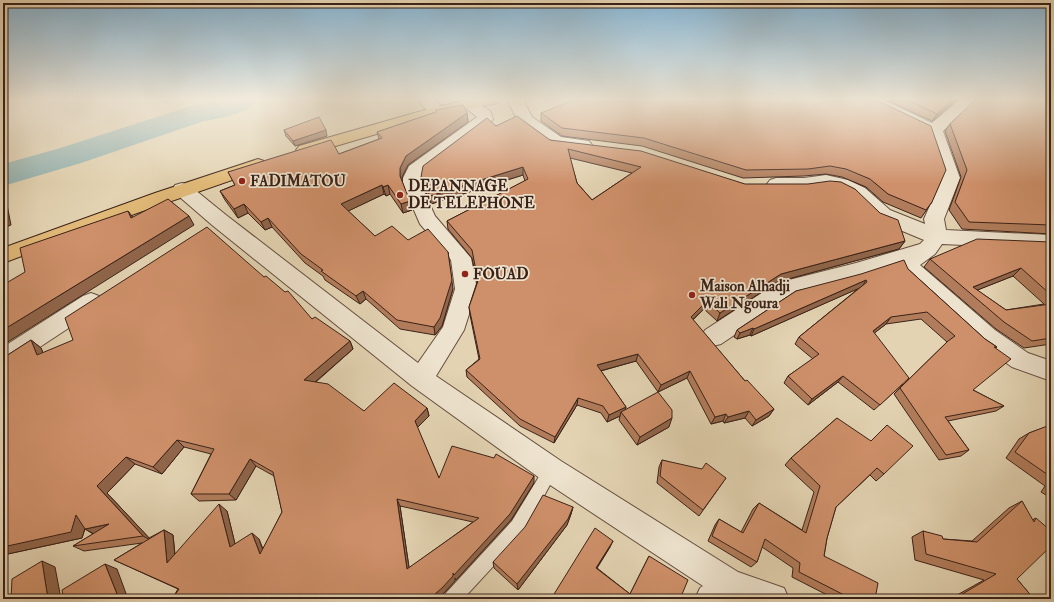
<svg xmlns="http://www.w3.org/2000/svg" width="1054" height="602" font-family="'IM FELL Double Pica',serif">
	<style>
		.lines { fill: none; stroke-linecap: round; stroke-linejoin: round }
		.river { fill: #97b6b4; fill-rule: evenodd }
		.service-casing { stroke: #654e3e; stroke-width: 2 }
		.minor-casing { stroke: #654e3e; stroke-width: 2 }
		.primary-casing { stroke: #3b2218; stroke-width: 2 }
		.service { fill: #ede2cd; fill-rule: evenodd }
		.minor { fill: #ede2cd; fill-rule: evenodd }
		.primary { fill: #e2ba79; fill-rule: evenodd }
		.wall { fill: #b17c5b; stroke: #3b2218; fill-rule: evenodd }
		.shaded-wall { fill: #90654a; stroke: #3b2218 }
		.building { fill: #ce906a; stroke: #3b2218; fill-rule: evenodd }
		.poi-dot { fill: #8f2418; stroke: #ede2cd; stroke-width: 1.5 }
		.labels { text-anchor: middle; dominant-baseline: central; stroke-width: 3.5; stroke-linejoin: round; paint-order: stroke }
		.poi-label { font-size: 15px; font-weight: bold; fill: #3b2218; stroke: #ede2cd; text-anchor: start }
	</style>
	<rect width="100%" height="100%" fill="#e3d3b2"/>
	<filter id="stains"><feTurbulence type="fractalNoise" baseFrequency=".005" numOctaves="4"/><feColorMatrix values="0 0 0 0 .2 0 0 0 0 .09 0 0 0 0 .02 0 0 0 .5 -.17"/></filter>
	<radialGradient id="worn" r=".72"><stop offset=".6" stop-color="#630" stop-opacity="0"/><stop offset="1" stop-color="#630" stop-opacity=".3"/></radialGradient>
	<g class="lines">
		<path class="river" d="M216 100H260C251 112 219 119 204 121L81 163 3 186V164L57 149 188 107Z"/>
		<defs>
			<polygon id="service" points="551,463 556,465 558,470 524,533 463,599 443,599 446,593 512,521 546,465"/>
			<g id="minor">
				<path d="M418 100H435L446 111 444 114C433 117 424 109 418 100Z"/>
				<polygon points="472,100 490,111 493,119 491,122 423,173 421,185 435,216 471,258 477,289 464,330 436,376 561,461 738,572 784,588 789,599 695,599 700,588 703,586 541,479 412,386 212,225 175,193 173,189 175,185 182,183 189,185 226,215 418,363 443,327 455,289 451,260 420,224 403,185 403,178 409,166 477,117 461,104 463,101"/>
				<polygon points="507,100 523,100 532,117 561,137 589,141 592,145 589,149 583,150 550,146 519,123"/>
				<polygon points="864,100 884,100 932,123 959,100 976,100 943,131 960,178 944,219 946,230 1051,235 1051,249 942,244 935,254 920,265 995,330 1028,353 1051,361 1051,381 1012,367 979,344 904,275 900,265 856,279 792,296 721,344 713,346 705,344 701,337 705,330 777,283 856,263 920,244 924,240 876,220 851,196 837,189 826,187 804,190 776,190 770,188 767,184 770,180 776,178 804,178 826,175 848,180 865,188 890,210 925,224 924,219 942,178 927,133 866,103"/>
				<polygon points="91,293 99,296 102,302 99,308 11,366 3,369 3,347 83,296"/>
			</g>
			<g id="primary">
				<polygon points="468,100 499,100 497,103 441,115 305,155 299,154 296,150 299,146 432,108"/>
				<polygon points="258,159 264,161 267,165 264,169 137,213 3,263 3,248 155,193"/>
			</g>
		</defs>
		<use href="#service" class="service-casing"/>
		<use href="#minor" class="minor-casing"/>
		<use href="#primary" class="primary-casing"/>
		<use href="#service" class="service"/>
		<use href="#minor" class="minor"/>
		<use href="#primary" class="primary"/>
	</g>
	<g class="wall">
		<polygon points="876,100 932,202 921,218 883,202 866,187 842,177 826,174 804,176 743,178 642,146 562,136 541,121 541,113"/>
		<polygon points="887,100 957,100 932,121"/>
		<polygon points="1051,100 1051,234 962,229 949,210 961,177 945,131 950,124"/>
		<polygon points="436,110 467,113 468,122 408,165 402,177 402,181 412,210 403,213 390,194 386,196 384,194 348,211 375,236 453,289 442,326 435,335 400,329 366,299 360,304 325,280 323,276 305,263 272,227 265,230 248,213 238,218 225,200 220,191 235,185 228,172 339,154 379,139 377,132 436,112"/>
		<path d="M496 126 550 140 905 241 899 249 777 282 717 321 704 309 693 320 745 381 774 409 769 416 752 426 745 418 724 423 723 421 711 424 687 378 658 392 636 361 601 371 626 407 625 409 669 427 637 445 619 420 620 416 607 422 601 413 577 405 554 443 520 426 467 377 466 370 479 359 470 315 469 307 477 282 472 258 448 229 447 221 525 181 523 175 431 204 423 185 421 177ZM570 158 599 165 632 173 592 200 577 183Z"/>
		<polygon points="284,130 327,136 295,146 286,136"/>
		<path d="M1051 242V344L1024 348 996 329 924 267 930 259ZM1013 276 1044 304 1006 310 977 290Z"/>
		<polygon points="908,269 985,339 997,347 995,348 973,390 1004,406 996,411 948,421 969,450 961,456 939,460 894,394 947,342 921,319 886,324 874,333 903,384 874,410 838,382 808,405 784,383 788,376 813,359 795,344 799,337 859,288 751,336 750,335 737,339 734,337 737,330 796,291"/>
		<path d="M264 277 312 319 350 341 353 349 316 382 364 411 427 408 429 416 417 427 439 478 534 483 511 520 456 580 455 578V581L444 593 437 599H172L178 589 114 560 142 543 84 551 73 546 93 534 85 529 82 538 3 555V358L31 340 41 348 43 353ZM184 447 211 454 191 494 199 501 236 500 256 466 274 476 282 512 263 549 259 539 235 544 227 511 175 554 173 535 164 530 149 538 107 493 135 464 162 474ZM400 506 473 522 409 568Z"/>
		<polygon points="837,418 884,474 876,481 870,475 836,507 827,538 824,556 875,599 835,599 792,577 793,568 762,547 757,562 751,567 708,541 715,525 719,519 741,532 753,509 759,503 802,530 814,492 785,465 791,458"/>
		<polygon points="1051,425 1051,498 1041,492 1045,486 1006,458 1019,439 1029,433"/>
		<polygon points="662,460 726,478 699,516 657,483 659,467"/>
		<polygon points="1022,501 1032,520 1036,518 1017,579 1034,599 950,599 984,580 915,560 912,537 923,531 943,539 972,541 1009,508"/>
		<polygon points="573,507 571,514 567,525 518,590 494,568 493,562"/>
		<polygon points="610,547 597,568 630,594 649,556 680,599 551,599"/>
	</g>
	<g class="shaded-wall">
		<polygon points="953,100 957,100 932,121 937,114"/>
		<polygon points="467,113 468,122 408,165 402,177 402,185 400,176 400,168 406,156"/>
		<polygon points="326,130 327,136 295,146 293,141"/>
		<polygon points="523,167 523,175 431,204 430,196"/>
		<polygon points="382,185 384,194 344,213 341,204"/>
		<polygon points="388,185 390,194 386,196 383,187"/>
		<polygon points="3,197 6,200 11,225 3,228"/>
		<polygon points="410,201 412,210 403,213 401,204"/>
		<polygon points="244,204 248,213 238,218 234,209"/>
		<polygon points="128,211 135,220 131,218"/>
		<polygon points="189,216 194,225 3,345 3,330"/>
		<polygon points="268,218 272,227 265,230 261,222"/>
		<polygon points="905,241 899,249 777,282 717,321 720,313 781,274"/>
		<polygon points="448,252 453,289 442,326 435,335 434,327"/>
		<polygon points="1021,268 1013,276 970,293 973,287"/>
		<polygon points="866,280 862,287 751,336 754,329"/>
		<polygon points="363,291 366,299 360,304 356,296"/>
		<polygon points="707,301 704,309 688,324 691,317"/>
		<polygon points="891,317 886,324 868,338 873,331"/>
		<polygon points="753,328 750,335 737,339 740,333"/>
		<polygon points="31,340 41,348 47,363 37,355"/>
		<polygon points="350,341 353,349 308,388 304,380"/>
		<polygon points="638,354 636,361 596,372 597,365"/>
		<polygon points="690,371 687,378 658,392 661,385"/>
		<polygon points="843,376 838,382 808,405 812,399"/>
		<polygon points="578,398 577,405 554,443 555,437"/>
		<polygon points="626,407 624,414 621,412 620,416 607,422 609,415"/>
		<polygon points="427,408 429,416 417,428 415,421"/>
		<polygon points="774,409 769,416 752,426 756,420"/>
		<polygon points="749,411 745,418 724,423 728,417"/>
		<polygon points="726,414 723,421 711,424 715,417"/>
		<polygon points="672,418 669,427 637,445 640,437"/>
		<polygon points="177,440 184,447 162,474 153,467"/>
		<polygon points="126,457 135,464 107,493 152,541 143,536 97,486"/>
		<polygon points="250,459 256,466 236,500 229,494"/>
		<polygon points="534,476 534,483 511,520 456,580 455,578 455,581 444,593 437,599 433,599 435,594 453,573"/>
		<polygon points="397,499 400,506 410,574 407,569"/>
		<polygon points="219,504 227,511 237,552 230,547"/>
		<polygon points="573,507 571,514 567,525 518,590 517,584"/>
		<polygon points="76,515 87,521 82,538 3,555 3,547"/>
		<polygon points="109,524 96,535 85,529"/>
		<polygon points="164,530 173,535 176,568 167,563"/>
		<polygon points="252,533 259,539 266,559 260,554"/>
		<polygon points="613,541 610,547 594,573 596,568"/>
		<polygon points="42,561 55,567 61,599 48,599"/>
		<polygon points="105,564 117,569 128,599 119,599"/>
	</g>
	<g class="building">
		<polygon points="574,100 876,100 931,126 946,170 932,202 926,210 888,194 870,179 846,169 830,166 808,169 746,170 644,138 562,128 541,113"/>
		<polygon points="908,100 953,100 937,114"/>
		<polygon points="975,100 1051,100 1051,225 969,222 955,202 967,170 950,124"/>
		<polygon points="463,105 467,113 406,156 400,168 400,176 410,201 401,204 388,185 383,187 382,185 341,204 375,236 392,226 408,240 428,229 448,252 452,280 440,318 434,327 397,320 363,291 356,296 321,271 323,270 301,254 268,218 261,222 244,204 234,209 220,191 235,185 228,172 331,140 339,154 382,138 377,132 436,112 436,110"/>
		<path d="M517 116 550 140 641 151 745 184H808L830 181 841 182 855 189 880 213 898 220 905 241 781 274 720 313 707 301 691 317 745 381 747 380 774 409 756 420 749 411 728 417 726 414 715 417 690 371 661 385 638 354 597 365 626 407 609 415 603 406 578 398 555 437 520 419 466 370 480 359 469 307 478 281 472 250 447 221 528 179 523 167 430 196 421 177 423 166 487 118 496 126ZM568 149 641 167 592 200 577 183Z"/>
		<polygon points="319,117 326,130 293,141 284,130"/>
		<polygon points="168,199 189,216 3,330 3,285 25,272 20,248 128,211 131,218"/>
		<path d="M207 227 264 277 266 276 285 292 288 291 312 319 315 317 350 341 304 380 328 384 364 411 394 383 427 408 415 421 439 478 452 446 494 458 496 454 534 476 510 514 454 575 453 573V576L442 588 435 594 433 599H172L179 589 114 560 164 530 167 563 219 504 230 547 252 533 260 554 282 512 273 472 250 459 229 494H191L214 449 177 440 153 467 126 457 97 486 143 536 73 546 109 524 85 529 76 515 71 532 3 547V358L31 340 37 355 73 340 65 318ZM397 499 479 518 407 569Z"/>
		<polygon points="977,239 1051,242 1051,295 1021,268 973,287 1006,310 1051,304 1051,338 1032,341 1004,322 930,259"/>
		<polygon points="904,260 908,269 985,339 997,347 994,347 1011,359 973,390 1004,406 945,417 969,450 946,455 900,388 948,341 955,336 927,312 891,317 873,331 909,378 880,405 843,376 812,399 788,376 819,354 799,337 867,282 866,280 754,329 753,328 740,333 737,330 796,291 861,274"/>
		<polygon points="658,392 672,410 672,418 640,437 621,412"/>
		<polygon points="837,418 871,441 887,425 913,446 884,474 877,468 836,507 827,538 824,556 878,583 875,599 852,599 799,572 800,563 765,539 757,562 712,536 719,519 743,533 759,503 806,533 820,486 791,458"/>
		<polygon points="1050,425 1051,425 1051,477 1015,452 1029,433"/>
		<polygon points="662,460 702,469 706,463 726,478 703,510 660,476"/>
		<polygon points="543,495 573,507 568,519 517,584 493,562 525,527"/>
		<polygon points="1022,501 1034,522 1036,518 1051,531 1051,546 1017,579 1034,599 954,599 996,574 926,554 923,531 942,536 943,539 977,542"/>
		<polygon points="595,528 613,541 596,568 630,594 649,556 688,580 680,599 551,599"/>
		<polygon points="42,561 48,599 11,599 12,579"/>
		<polygon points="105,564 119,599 64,599 62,590"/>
	</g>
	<linearGradient id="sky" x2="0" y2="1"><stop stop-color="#87b5d3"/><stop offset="0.54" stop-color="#f2ebdc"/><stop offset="1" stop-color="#f2ebdc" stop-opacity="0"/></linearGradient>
	<rect width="1054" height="184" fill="url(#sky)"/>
	<g class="poi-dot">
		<circle cx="242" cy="181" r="4"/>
		<circle cx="400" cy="195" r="4"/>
		<circle cx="465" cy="274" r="4"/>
		<circle cx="692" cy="295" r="4"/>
	</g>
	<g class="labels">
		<g class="poi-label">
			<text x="250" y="181">FADIMATOU</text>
			<text x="408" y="186">DEPANNAGE<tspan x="408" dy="17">DE TELEPHONE</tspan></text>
			<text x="473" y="274">FOUAD</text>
			<text x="700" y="286">Maison Alhadji<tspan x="700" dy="17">Wali Ngoura</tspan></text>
		</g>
	</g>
	<rect width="1054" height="602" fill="none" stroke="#e3d3b2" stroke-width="16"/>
	<rect x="4" y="4" width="1046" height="594" fill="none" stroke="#3b2218" stroke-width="2"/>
	<rect x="8" y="8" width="1038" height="586" fill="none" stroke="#3b2218"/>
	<rect width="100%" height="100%" filter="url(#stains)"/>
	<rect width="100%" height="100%" fill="url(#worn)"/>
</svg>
